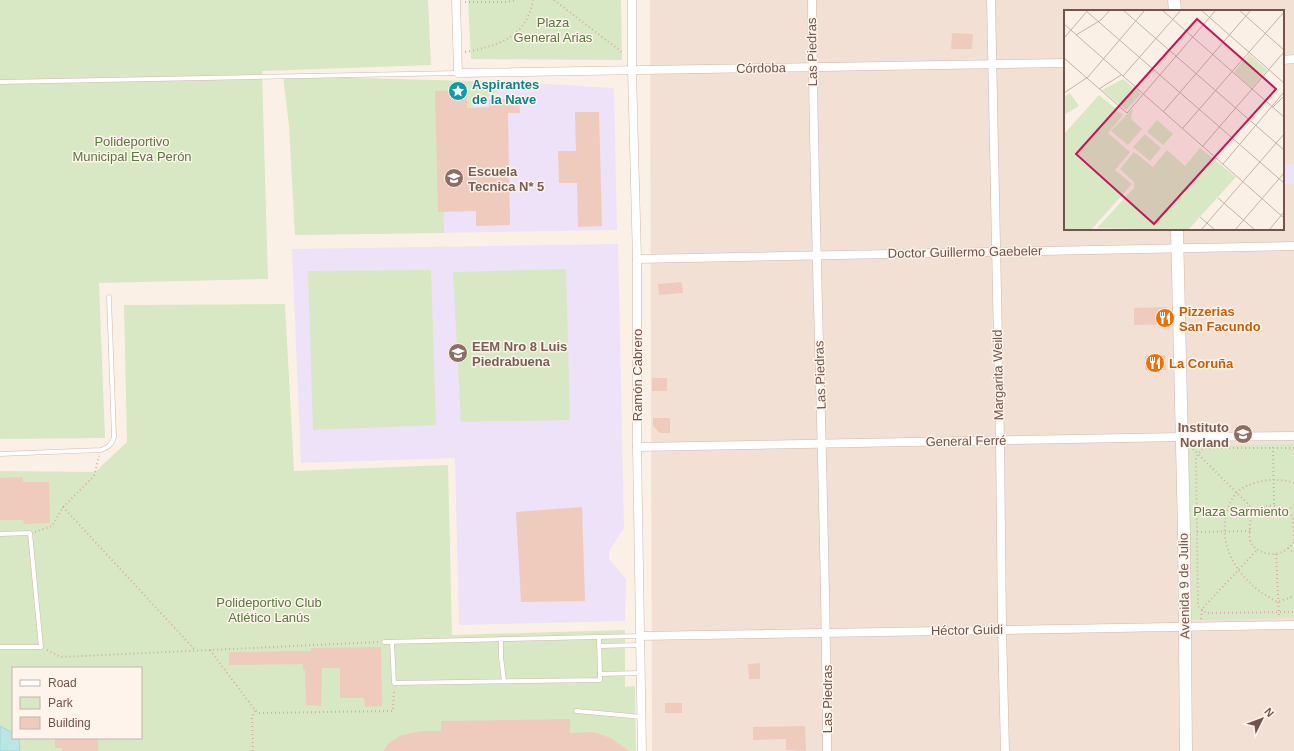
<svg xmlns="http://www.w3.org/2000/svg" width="1294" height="751" font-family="Arial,sans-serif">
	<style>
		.residential { fill: #f2e0d4; fill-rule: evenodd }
		.education { fill: #ede2f7 }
		.green { fill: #d8e8c4; fill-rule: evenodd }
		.water { fill: #bbe4e4; stroke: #a1d4d5 }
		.building { fill: #efcbbe }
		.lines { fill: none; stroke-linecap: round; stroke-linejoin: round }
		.lane-casing { stroke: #ceb8af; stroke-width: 5 }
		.street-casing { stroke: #ceb8af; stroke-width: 9 }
		.secondary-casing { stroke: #d1b7ac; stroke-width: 13 }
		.path { stroke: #d4aea1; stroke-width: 2; stroke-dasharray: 1 3; stroke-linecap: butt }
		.lane { stroke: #fff; stroke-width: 4 }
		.street { stroke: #fff; stroke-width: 8 }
		.secondary { stroke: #fff; stroke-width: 12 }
		.labels { text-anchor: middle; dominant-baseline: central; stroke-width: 3; stroke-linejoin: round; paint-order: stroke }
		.park-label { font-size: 13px; fill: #5b7844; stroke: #fef4eb }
		.street-label { font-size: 13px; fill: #73544c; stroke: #fef4eb }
		.culture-label { font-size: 13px; font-weight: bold; fill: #0d838f; stroke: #fef4eb; text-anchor: start }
		.education-label { font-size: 13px; font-weight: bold; fill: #785e54; stroke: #fef4eb; text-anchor: start }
		.food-label { font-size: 13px; font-weight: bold; fill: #c56008; stroke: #fef4eb; text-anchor: start }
		.inset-road { fill: none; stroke: #c5b2a8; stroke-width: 1 }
		.view { fill: #c2185b; fill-opacity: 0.15; stroke: #c2185b; stroke-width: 2 }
		.inset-edge { fill: none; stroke: #73544c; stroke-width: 2 }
	</style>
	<rect width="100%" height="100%" fill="#fbf0e5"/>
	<path class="residential" d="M650 0H1294V751H652ZM1065 11H1283V229H1065Z"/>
	<g class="education">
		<polygon points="514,82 614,88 617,230 294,235 442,125"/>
		<polygon points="1294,164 1294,184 1283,184 1283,165"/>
		<polygon points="618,244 624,528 609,551 609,559 626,579 625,621 459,625 455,458 301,463 292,249"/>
	</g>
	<g class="green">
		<polygon points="0,0 428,0 431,65 262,71 268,279 99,283 105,438 0,439"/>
		<polygon points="468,0 621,0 622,60 471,59"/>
		<polygon points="283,76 514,82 442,125 444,233 295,235 289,126"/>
		<polygon points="566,269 570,420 461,422 453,272"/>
		<polygon points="431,270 436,425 313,430 308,271"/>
		<path d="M285 304 294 471 448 465 452 635 625 630V687L635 686 636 751H0V471L95 472 127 442 124 305ZM13 668H141V738H13Z"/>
		<polygon points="1294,444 1294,618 1190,620 1186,446"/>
	</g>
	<polygon class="water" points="0,726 13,733 13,738 19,738 20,751 0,751"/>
	<g class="building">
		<polygon points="952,33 973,34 972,49 951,49"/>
		<polygon points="467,90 467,108 489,107 489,99 519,99 520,113 508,113 510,225 476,226 476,211 438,212 435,91"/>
		<polygon points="575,112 599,112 602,226 578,227 577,183 559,183 558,151 576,151"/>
		<polygon points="682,282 683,293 659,295 658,284"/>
		<polygon points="1167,307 1168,324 1134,325 1134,308"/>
		<polygon points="1165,355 1166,370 1145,370 1145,356"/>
		<rect x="652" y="378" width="15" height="13"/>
		<polygon points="653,418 670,418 670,433 660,433 653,426"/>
		<polygon points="23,477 23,482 49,482 50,523 24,524 23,520 0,520 0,478"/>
		<polygon points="582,507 585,601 521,602 516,512"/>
		<polygon points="381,647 382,706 365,707 364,698 340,698 340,668 322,668 321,706 306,705 305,670 303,670 303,664 229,665 229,652 311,651 311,648"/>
		<polygon points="760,663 760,679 749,679 748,664"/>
		<rect x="665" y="703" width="17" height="10"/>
		<polygon points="570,719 570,733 593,732 603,735 612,739 629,751 383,751 389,743 400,736 411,733 423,731 441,731 441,721"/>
		<polygon points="805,726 806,751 786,750 786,739 753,740 753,727"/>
		<polygon points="55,738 98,738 98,751 62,751 62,748 55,748"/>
	</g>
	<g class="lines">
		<defs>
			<g id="lane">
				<polyline points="0,82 458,73"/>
				<path d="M0 454 101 450C108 447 112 445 114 437L109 297"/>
				<polyline points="0,534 30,533 41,647 0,647"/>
				<polyline points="599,637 600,674"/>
				<polyline points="501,639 501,657 504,681"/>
				<polyline points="384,642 640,636"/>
				<polyline points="392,642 394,683 600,680 600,674 640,673"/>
				<polyline points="599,646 640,645"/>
				<polyline points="576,711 621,715 641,717"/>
			</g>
			<g id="street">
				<polyline points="456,0 458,73 1065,63"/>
				<polyline points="632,0 632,70 637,259 637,447 642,751"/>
				<path d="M812 0C814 250 826 501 827 751"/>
				<polyline points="991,0 1000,441 1002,629 1005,751"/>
				<polyline points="1283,60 1294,59"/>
				<polyline points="637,259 1294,246"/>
				<polyline points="637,447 1181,437 1294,436"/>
				<polyline points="640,636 1294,625"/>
			</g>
			<g id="secondary">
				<polyline points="1174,0 1175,11"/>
				<polyline points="1177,229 1184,532 1186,751"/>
			</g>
		</defs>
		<use href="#lane" class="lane-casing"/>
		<use href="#street" class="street-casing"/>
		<use href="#secondary" class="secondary-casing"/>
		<g class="path">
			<polyline points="554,0 623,53"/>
			<polyline points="465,2 506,2 517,0"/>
			<path d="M465 52C498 46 527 37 533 0"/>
			<polyline points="1273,447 1274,506"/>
			<polyline points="1294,448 1203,448 1196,457 1198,606 1206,613 1294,612"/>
			<polyline points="1193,449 1256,512"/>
			<path d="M1294 483C1283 479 1269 479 1258 482 1241 486 1231 495 1227 512 1216 551 1244 586 1278 602L1294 596"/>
			<path d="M1266 506C1275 505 1290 507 1293 519 1294 525 1293 535 1294 542 1290 546 1287 550 1282 552 1272 557 1253 552 1250 540 1249 537 1250 533 1250 530 1249 517 1253 512 1266 506Z"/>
			<polyline points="63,507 196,651"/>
			<polyline points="1288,511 1294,505"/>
			<polyline points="35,532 52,526 63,507 94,476 99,456"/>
			<polyline points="1197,532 1250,531"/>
			<polyline points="1288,548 1294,553"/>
			<polyline points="1276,554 1279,616"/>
			<polyline points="1201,619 1202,609 1257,550"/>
			<polyline points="47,650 61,657 379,642"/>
			<polyline points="210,650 255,710 259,713 393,711 394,689"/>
			<polyline points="253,751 252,718 255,710"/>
		</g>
		<use href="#lane" class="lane"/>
		<use href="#street" class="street"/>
		<use href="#secondary" class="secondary"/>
	</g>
	<defs>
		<symbol id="sight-disc" viewBox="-11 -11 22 22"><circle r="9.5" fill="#0f9aa8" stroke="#fef4eb"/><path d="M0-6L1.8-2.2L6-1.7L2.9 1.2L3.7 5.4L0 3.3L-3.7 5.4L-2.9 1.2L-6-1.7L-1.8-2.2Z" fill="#fff"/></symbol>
		<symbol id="school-disc" viewBox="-11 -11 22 22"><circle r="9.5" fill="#8d6e63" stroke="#fef4eb"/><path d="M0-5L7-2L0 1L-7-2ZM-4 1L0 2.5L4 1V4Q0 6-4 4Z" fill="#fff"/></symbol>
		<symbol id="restaurant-disc" viewBox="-11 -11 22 22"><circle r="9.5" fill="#e8710a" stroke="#fef4eb"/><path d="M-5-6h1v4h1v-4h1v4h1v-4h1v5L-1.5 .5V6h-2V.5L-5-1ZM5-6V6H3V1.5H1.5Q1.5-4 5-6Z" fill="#fff"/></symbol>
	</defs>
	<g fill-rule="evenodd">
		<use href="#sight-disc" x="447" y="80" width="22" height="22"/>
		<use href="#school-disc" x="443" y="167" width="22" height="22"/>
		<use href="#restaurant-disc" x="1154" y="307" width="22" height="22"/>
		<use href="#school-disc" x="447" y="342" width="22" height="22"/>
		<use href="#restaurant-disc" x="1144" y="352" width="22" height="22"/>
		<use href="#school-disc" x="1232" y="423" width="22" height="22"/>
	</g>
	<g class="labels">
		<g class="park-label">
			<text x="553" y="22">Plaza<tspan x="553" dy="15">General Arias</tspan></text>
			<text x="132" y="141">Polideportivo<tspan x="132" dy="15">Municipal Eva Perón</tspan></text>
			<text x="1241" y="511">Plaza Sarmiento</text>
			<text x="269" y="602">Polideportivo Club<tspan x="269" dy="15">Atlético Lanús</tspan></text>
		</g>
		<g class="street-label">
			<text transform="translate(812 52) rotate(-91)">Las Piedras</text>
			<text transform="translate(761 68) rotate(-1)">Córdoba</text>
			<text transform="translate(965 252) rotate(-1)">Doctor Guillermo Gaebeler</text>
			<text transform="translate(637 375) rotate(-90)">Ramón Cabrero</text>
			<text transform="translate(820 375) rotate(-92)">Las Piedras</text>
			<text transform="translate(998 375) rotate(-91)">Margarita Weild</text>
			<text transform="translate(966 441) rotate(-1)">General Ferré</text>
			<text transform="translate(1184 586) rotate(-91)">Avenida 9 de Julio</text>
			<text transform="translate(967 630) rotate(-1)">Héctor Guidi</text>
			<text transform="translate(827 699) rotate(-90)">Las Piedras</text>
		</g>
		<g class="culture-label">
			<text x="472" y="84">Aspirantes<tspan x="472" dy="15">de la Nave</tspan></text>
		</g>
		<g class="education-label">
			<text x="468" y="171">Escuela<tspan x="468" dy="15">Tecnica N* 5</tspan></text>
			<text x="472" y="346">EEM Nro 8 Luis<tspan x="472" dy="15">Piedrabuena</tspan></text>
			<text x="1229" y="427" text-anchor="end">Instituto<tspan x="1229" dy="15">Norland</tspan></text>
		</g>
		<g class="food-label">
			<text x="1179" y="311">Pizzerias<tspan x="1179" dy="15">San Facundo</tspan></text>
			<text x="1169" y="363">La Coruña</text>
		</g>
	</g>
	<g transform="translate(1064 10)">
		<rect width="220" height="220" fill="#fbf0e5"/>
		<path d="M185 44 203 60 188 78 170 62ZM59 69 77 84 62 100 38 80ZM6 83 15 96 0 105V87ZM35 85 59 105 44 123 66 142 51 160 68 174 27 220H0V124ZM69 98 67 109 78 119 64 135 47 121ZM93 110 109 124 99 135 83 122ZM81 124 97 138 86 151 69 137ZM136 138 172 167 124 220 33 218 70 178V172L56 159 70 142 89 157 103 140 121 156Z" fill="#d8e8c4"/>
		<path class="inset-road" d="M21 0 220 173M59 0 220 140M98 0 220 107M137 0 220 73M175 0 220 40M0 14 220 208M12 25 37 10 46 0M0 28 24 0M0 48 63 103 152 0M59 66 117 0M35 79 57 65M0 83 24 67 81 0M209 97 220 86M99 102 187 0M118 119 220 2M138 137 220 42M159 154 220 82M154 188 191 220M136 207 151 220M137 220 220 124M171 220 220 163M205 220 220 202"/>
		<path class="view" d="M133 9 212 79 90 214 12 144Z"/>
		<rect width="220" height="220" class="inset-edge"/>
	</g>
	<rect x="12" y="667" width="130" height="72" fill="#fef4eb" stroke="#c6b4ab"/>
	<rect x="20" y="680" width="20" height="6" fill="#ffffff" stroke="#c6b4ab"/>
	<text x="48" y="687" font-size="12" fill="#73544c">Road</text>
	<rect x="20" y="697" width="20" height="12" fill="#d8e8c4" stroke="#c6b4ab"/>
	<text x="48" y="707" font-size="12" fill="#73544c">Park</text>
	<rect x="20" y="717" width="20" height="12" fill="#efcbbe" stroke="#c6b4ab"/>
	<text x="48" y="727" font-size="12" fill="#73544c">Building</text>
	<g transform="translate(1262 719) rotate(48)" stroke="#fef4eb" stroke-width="3" paint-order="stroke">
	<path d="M0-3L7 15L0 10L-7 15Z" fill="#73544c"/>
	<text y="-6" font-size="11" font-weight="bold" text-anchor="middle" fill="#73544c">N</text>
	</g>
</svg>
